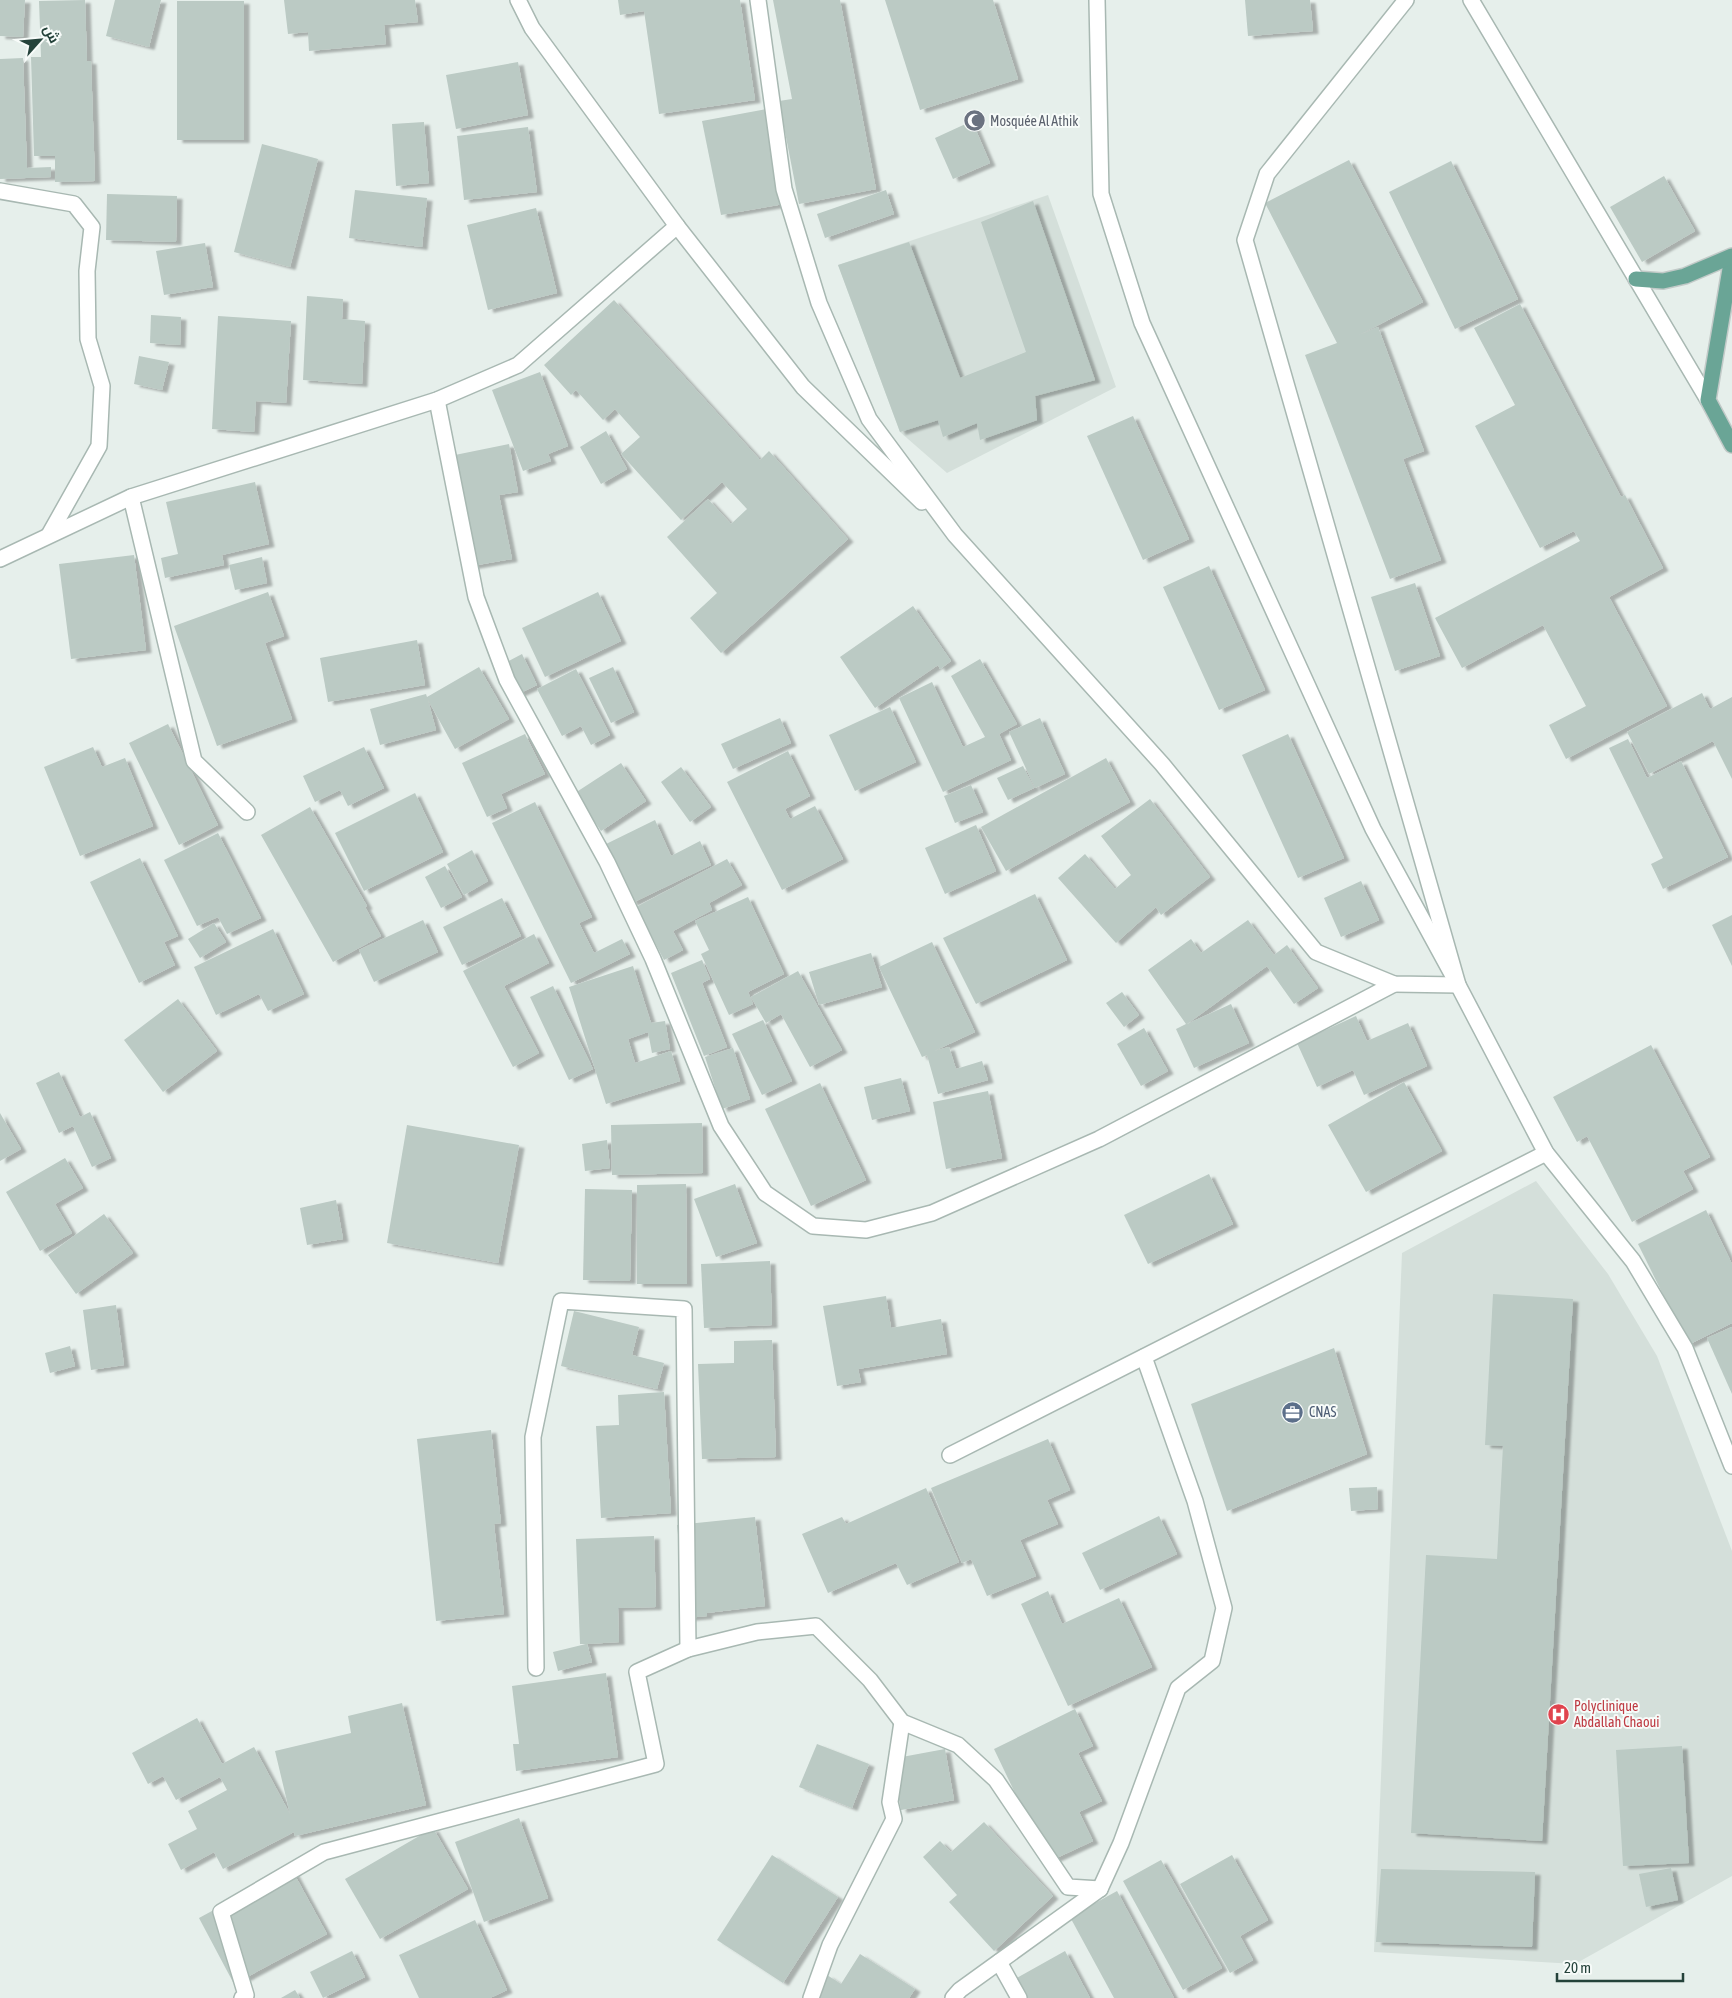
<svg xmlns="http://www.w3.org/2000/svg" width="1732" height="1998" font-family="'Asap Condensed',Cairo,sans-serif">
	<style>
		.built { fill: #d4dfda }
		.building { fill: #bbcac4; filter: url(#shadow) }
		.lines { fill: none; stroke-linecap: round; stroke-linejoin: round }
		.minor-casing { stroke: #a8b8b2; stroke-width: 18 }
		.major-casing { stroke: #c2cac8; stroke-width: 18 }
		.minor { stroke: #fff; stroke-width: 15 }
		.major { stroke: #6aa596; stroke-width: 15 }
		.labels { text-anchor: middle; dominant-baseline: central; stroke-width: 4; stroke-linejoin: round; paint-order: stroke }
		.worship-label { font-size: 14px; fill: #5b616d; stroke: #f7fbf9; text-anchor: start }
		.service-label { font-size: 14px; fill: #4e5e75; stroke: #f7fbf9; text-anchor: start }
		.health-label { font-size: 14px; fill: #be3a42; stroke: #f7fbf9; text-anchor: start }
	</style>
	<defs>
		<filter id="shadow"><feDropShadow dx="5.5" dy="3" stdDeviation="1" flood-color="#0004"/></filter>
	</defs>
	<rect width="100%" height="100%" fill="#e6efeb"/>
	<g class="built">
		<polygon points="1048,195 1116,387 947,473 900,432 838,265"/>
		<polygon points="1536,1181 1608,1274 1657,1356 1732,1551 1732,1876 1575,1964 1374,1952 1402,1253"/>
	</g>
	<g class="building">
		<polygon points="0,0 25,0 23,37 0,36"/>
		<polygon points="85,0 87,61 91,61 95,181 55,182 55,156 34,156 31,57 41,57 39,1"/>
		<polygon points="115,0 161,0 149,47 106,36"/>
		<polygon points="284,0 415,0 418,22 384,25 386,44 309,51 308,32 288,34"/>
		<polygon points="618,0 740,0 755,100 659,114 644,11 620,15"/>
		<polygon points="773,0 840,0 876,189 799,204 779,101 792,99"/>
		<polygon points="885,0 993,0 1018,79 920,110"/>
		<polygon points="1245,0 1310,0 1313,31 1248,36"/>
		<rect x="177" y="1" width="67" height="139"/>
		<polygon points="23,58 27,168 51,167 51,177 0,179 0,59"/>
		<polygon points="518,62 528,115 456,129 446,75"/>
		<polygon points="766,109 784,204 721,215 702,121"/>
		<polygon points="972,121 990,163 953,179 935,138"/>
		<polygon points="424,122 429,183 396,186 392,124"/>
		<polygon points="528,127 537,192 464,200 457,136"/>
		<polygon points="262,144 318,159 290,267 234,252"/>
		<polygon points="1349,160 1423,302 1359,335 1378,327 1424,451 1403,459 1441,560 1390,579 1305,355 1337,343 1265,203"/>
		<polygon points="1451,161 1518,299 1455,329 1389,192"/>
		<polygon points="1664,176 1695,231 1642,262 1610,207"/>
		<polygon points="355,190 427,198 422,247 349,238"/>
		<polygon points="886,190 894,214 825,238 817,214"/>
		<polygon points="107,194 177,196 176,242 106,240"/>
		<polygon points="1033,201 1095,380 1035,396 1037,420 980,440 977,423 943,437 938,420 900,432 838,265 909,242 960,378 1026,352 981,222"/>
		<polygon points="536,208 557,293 488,310 467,225"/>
		<polygon points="205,243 213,287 164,295 156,251"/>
		<polygon points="307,296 343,299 342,319 365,321 362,384 303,380"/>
		<polygon points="614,300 760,460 769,451 848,539 721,653 690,618 717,593 667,537 708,499 731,524 747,509 722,482 681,520 621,454 640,437 615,409 603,420 576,390 571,395 544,365"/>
		<polygon points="1520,304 1621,497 1625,495 1663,568 1609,597 1667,706 1566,759 1549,725 1586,706 1543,625 1462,668 1435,618 1580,541 1574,531 1540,548 1475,426 1515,405 1474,328"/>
		<polygon points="151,315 181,317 180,345 150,343"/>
		<polygon points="218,316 291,321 286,403 256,401 254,432 212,429"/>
		<polygon points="139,356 169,362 162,390 134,384"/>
		<polygon points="540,372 568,446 548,454 551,461 523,471 492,390"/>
		<polygon points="1133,416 1189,539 1143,560 1087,436"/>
		<polygon points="606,431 627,469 601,484 580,447"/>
		<polygon points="509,444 518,492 499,495 512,559 472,566 450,456"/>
		<polygon points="255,482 269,544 222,555 224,565 165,578 161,558 178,554 166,502"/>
		<polygon points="134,555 146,650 71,659 59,564"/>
		<polygon points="262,557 267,583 235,590 229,565"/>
		<polygon points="1209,566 1265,690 1219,710 1163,587"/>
		<polygon points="1415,583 1440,656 1395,671 1371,597"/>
		<polygon points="268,592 284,636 265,643 292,719 217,746 174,626"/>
		<polygon points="598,592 621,641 545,677 522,628"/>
		<polygon points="913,606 951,661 940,669 938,665 875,708 840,657"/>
		<polygon points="417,640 425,685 328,702 320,658"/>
		<polygon points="522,654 537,685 518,694 503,664"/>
		<polygon points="980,659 1017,724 999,734 1011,760 943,792 899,698 932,682 963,747 985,737 951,676"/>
		<polygon points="479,667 509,719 455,749 428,700 436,730 380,745 370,709 426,694 427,697"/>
		<polygon points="613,667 634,712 611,723 589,678"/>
		<polygon points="576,669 610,735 591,745 581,726 562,736 537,689"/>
		<polygon points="1702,693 1710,709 1732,697 1732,779 1713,741 1649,774 1627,732"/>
		<polygon points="890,707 916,762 855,791 829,735"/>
		<polygon points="780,718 791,743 733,769 721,744"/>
		<polygon points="1040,718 1065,774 1035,788 1009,732"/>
		<polygon points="168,724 218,825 179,845 129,743"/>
		<polygon points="525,734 545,774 501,794 507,808 487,817 462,763"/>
		<polygon points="1288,734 1344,858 1298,878 1242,755"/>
		<polygon points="1628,739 1647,778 1681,761 1728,857 1663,889 1651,864 1663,858 1609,748"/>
		<polygon points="93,747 102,767 125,758 153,826 80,856 44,767"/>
		<polygon points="364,747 384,788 348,806 340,790 315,802 303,776"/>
		<polygon points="788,751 810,796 785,809 790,819 815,806 843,859 782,890 727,782"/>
		<polygon points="1106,758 1130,802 1006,871 981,827"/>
		<polygon points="621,763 646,801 601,831 575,793"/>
		<polygon points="1023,766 1034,788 1008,800 997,778"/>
		<polygon points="681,767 711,807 690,822 661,782"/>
		<polygon points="971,785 983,812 955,823 944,796"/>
		<polygon points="415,793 443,852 364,891 335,833"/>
		<polygon points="1150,799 1210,877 1161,915 1156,907 1116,943 1058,878 1085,854 1115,889 1131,875 1101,836"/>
		<polygon points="535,802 592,917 579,923 594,953 622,939 630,954 571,983 492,823"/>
		<polygon points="310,807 367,906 365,907 381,936 333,962 261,835"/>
		<polygon points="655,820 671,856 700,841 711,865 632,903 604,845"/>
		<polygon points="976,825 996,871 945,894 925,848"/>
		<polygon points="218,833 261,918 227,934 218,917 197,926 164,860"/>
		<polygon points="472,850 488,881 464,895 447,864"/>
		<polygon points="140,858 178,936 164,942 175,965 139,983 90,882"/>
		<polygon points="727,859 742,885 709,903 712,910 673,931 683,950 664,960 636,907"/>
		<polygon points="445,866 462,897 441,908 425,877"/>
		<polygon points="1361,881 1379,920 1341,937 1324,898"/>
		<polygon points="1035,894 1067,960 976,1004 943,938"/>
		<polygon points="748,897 784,974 748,992 753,1004 729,1015 701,954 709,950 695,921"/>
		<polygon points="502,898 521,936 462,965 443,927"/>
		<polygon points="1732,915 1732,966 1712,925"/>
		<polygon points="423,920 438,952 374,982 359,950"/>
		<polygon points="1248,920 1274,955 1287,945 1318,988 1294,1004 1267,966 1187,1024 1231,1004 1249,1043 1194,1068 1176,1029 1186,1024 1148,970 1191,939 1201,953"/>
		<polygon points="214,923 226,942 200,958 188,939"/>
		<polygon points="273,929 304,994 268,1011 259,994 216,1015 194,967"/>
		<polygon points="534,934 549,963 504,986 539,1053 513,1067 463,971"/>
		<polygon points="932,942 975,1032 934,1051 949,1047 956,1069 982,1061 988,1080 938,1094 927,1055 922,1057 879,967"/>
		<polygon points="871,953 882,987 819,1005 809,972"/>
		<polygon points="702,960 710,979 702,983 727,1047 704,1056 671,973"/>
		<polygon points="633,966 651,1023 665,1021 670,1049 652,1053 648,1032 628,1039 635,1063 671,1051 680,1081 606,1104 569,987"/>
		<polygon points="798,971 842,1050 810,1067 781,1014 766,1023 751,997"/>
		<polygon points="553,986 593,1069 569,1080 530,997"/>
		<polygon points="1122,992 1139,1015 1124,1027 1106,1003"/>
		<polygon points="178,999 217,1051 163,1092 124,1040"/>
		<polygon points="1356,1016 1367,1041 1408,1023 1427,1066 1364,1095 1353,1070 1317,1087 1297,1043"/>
		<polygon points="763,1020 792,1081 762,1095 732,1034"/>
		<polygon points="1144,1028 1168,1071 1141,1086 1117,1044"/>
		<polygon points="1651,1045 1710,1157 1683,1171 1693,1189 1632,1222 1587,1136 1577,1142 1553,1097"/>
		<polygon points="733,1048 750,1099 722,1109 705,1057"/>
		<polygon points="59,1072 80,1117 90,1112 111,1158 92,1167 73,1126 59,1133 36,1083"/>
		<polygon points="901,1078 910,1111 872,1120 864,1087"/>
		<polygon points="1404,1082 1442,1151 1366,1192 1328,1125"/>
		<polygon points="820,1083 866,1180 811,1206 765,1109"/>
		<polygon points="988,1091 1002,1158 946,1169 933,1102"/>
		<polygon points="0,1113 21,1149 0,1161"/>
		<polygon points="702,1123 703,1173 612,1175 611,1125"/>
		<polygon points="407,1125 519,1145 498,1263 387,1243"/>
		<polygon points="607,1140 610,1168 585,1171 582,1144"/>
		<polygon points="65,1158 83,1188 55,1204 72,1233 40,1251 6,1192"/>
		<polygon points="1209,1174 1233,1224 1148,1264 1124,1215"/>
		<polygon points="686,1184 687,1284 637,1284 637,1185"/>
		<polygon points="735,1184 757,1243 716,1257 694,1199"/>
		<polygon points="585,1189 632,1190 630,1281 583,1280"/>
		<polygon points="336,1200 343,1239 307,1245 300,1208"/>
		<polygon points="1706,1210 1732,1264 1732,1323 1688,1345 1638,1244"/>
		<polygon points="104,1214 133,1253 76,1294 48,1255"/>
		<polygon points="770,1261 772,1325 704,1328 701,1264"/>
		<polygon points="1493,1294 1573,1299 1542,1841 1411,1833 1426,1555 1497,1559 1503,1446 1485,1445"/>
		<polygon points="886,1296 891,1328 941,1319 947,1354 858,1369 861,1382 837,1386 823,1306"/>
		<polygon points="116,1305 124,1365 91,1370 83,1310"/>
		<polygon points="574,1311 639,1327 632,1355 664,1363 657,1389 561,1366"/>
		<polygon points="1732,1327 1732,1394 1707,1338"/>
		<polygon points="772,1340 776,1457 702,1459 698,1364 734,1363 734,1341"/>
		<polygon points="70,1346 75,1366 50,1373 45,1353"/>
		<polygon points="1334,1348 1367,1454 1227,1511 1191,1404"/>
		<polygon points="664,1392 671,1513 601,1518 596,1426 619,1425 618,1395"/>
		<polygon points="491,1430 501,1523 494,1524 504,1614 436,1621 417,1439"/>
		<polygon points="1048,1439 1070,1490 1047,1500 1058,1524 1020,1540 1036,1576 987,1596 971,1559 962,1563 931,1488"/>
		<polygon points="1377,1487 1378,1509 1351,1511 1349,1488"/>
		<polygon points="926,1488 959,1562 907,1585 896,1563 828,1593 802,1534 842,1517 846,1524"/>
		<polygon points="1159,1516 1177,1554 1100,1590 1082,1553"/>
		<polygon points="755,1517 765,1606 707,1613 707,1616 687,1618 677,1525"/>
		<polygon points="654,1536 656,1607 618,1608 619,1642 587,1644 592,1662 558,1671 553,1652 586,1644 580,1644 576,1539"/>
		<polygon points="1048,1591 1062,1624 1119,1598 1152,1667 1068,1706 1021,1604"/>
		<polygon points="606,1673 618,1757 516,1771 513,1744 519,1744 512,1686"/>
		<polygon points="402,1703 426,1805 295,1836 294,1832 223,1869 214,1852 181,1870 168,1844 197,1829 188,1811 227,1790 220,1777 176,1800 163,1776 148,1784 132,1753 197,1718 222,1764 254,1747 290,1814 275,1751 351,1733 348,1716"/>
		<polygon points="1075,1709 1093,1746 1078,1753 1102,1801 1079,1812 1093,1841 1048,1862 994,1749"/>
		<polygon points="817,1744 869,1764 852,1808 799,1787"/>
		<polygon points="1682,1746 1689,1863 1623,1866 1616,1750"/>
		<polygon points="945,1749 954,1800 901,1810 891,1759"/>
		<polygon points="519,1818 548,1898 484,1922 455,1842"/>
		<polygon points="984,1822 1053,1896 994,1951 949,1902 957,1895 923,1857 940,1841 951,1852"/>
		<polygon points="433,1828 468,1889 380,1939 345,1879"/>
		<polygon points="772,1855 838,1897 783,1983 717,1940"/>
		<polygon points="1232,1855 1268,1920 1240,1936 1253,1960 1230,1973 1180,1884"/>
		<polygon points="1161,1860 1222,1968 1183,1990 1123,1881"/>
		<polygon points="291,1868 327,1934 234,1984 199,1918"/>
		<polygon points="1671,1868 1678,1900 1646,1907 1639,1874"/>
		<polygon points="1381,1869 1535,1872 1532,1947 1376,1942"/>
		<polygon points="1117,1891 1174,1998 1114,1998 1070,1917"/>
		<polygon points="475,1920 507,1990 490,1998 419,1998 399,1955"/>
		<polygon points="352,1951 365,1977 323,1998 310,1972"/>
		<polygon points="1065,1951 1090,1998 1011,1998 1004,1985"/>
		<polygon points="860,1954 915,1989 909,1998 817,1998 827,1975 841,1984"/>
		<polygon points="295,1990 300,1998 281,1998"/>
	</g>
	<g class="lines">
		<defs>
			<g id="minor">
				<polyline points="518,0 532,28 677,226 803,387 922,502"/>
				<polyline points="758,0 784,189 819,303 869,419 955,535 1162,764 1316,952 1394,984 1458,985 1245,240 1267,174 1406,0"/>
				<polyline points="1097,0 1101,194 1142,323 1373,829 1458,985 1546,1153 1633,1261 1685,1348 1732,1466"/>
				<polyline points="1471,0 1708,400"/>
				<polyline points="0,191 74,204 92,227 87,271 88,339 102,386 99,446 49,535"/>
				<polyline points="437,400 476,597 507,680 607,862 653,959 721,1126 765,1193 813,1226 866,1230 932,1213 1099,1139 1394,984"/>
				<polyline points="131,497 194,761 247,812"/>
				<polyline points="0,559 131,497 437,400 518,365 677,226"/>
				<polyline points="950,1455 1546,1153"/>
				<polyline points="536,1668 533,1437 561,1301 684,1309 688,1649"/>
				<polyline points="999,1962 1019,1998"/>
				<polyline points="242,1998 246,1995 221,1912 324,1852 656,1764 637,1672 688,1649 757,1632 816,1626 870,1680 902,1722 958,1745 996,1780 1068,1887 1100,1889 1121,1843 1178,1688 1212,1661 1224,1608 1195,1501 1144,1357"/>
				<polyline points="811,1998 830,1945 894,1819 890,1802 902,1722"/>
				<polyline points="953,1998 960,1990 1100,1889"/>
			</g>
			<g id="major">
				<polyline points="1732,257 1708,400 1732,445"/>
				<polyline points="1636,279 1663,281 1685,276 1732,256"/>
			</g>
		</defs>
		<use href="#minor" class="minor-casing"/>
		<use href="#major" class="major-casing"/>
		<use href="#minor" class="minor"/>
		<use href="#major" class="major"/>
	</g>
	<defs>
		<symbol id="mosque-disc" viewBox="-11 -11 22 22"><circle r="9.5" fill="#6b7280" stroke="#f7fbf9"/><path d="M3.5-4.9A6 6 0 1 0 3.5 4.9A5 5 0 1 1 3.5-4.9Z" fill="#fff"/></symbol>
		<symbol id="office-disc" viewBox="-11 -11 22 22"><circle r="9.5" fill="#5c6f8a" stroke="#f7fbf9"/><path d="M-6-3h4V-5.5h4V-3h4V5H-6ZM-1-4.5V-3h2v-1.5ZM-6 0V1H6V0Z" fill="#fff"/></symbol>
		<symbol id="hospital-disc" viewBox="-11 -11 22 22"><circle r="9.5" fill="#e0444e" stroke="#f7fbf9"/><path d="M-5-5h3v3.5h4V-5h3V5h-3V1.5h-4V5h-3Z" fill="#fff"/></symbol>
	</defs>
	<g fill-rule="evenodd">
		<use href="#mosque-disc" x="962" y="108" width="25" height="25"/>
		<use href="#office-disc" x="1280" y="1400" width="25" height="25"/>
		<use href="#hospital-disc" x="1546" y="1702" width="25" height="25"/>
	</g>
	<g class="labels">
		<g class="worship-label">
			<text x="990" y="121">Mosquée Al Athik</text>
		</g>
		<g class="service-label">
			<text x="1309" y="1412">CNAS</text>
		</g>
		<g class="health-label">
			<text x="1574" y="1706">Polyclinique<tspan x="1574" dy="16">Abdallah Chaoui</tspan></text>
		</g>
	</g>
	<g transform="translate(40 40) rotate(63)" stroke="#f7fbf9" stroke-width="4" paint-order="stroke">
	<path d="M0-4L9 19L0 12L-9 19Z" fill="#24423a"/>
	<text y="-8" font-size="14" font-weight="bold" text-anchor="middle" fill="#24423a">ش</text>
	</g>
	<path d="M1557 1973v8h126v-8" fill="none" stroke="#24423a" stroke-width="2.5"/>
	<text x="1564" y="1973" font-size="15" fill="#24423a" stroke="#f7fbf9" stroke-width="4" paint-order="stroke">20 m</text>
</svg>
